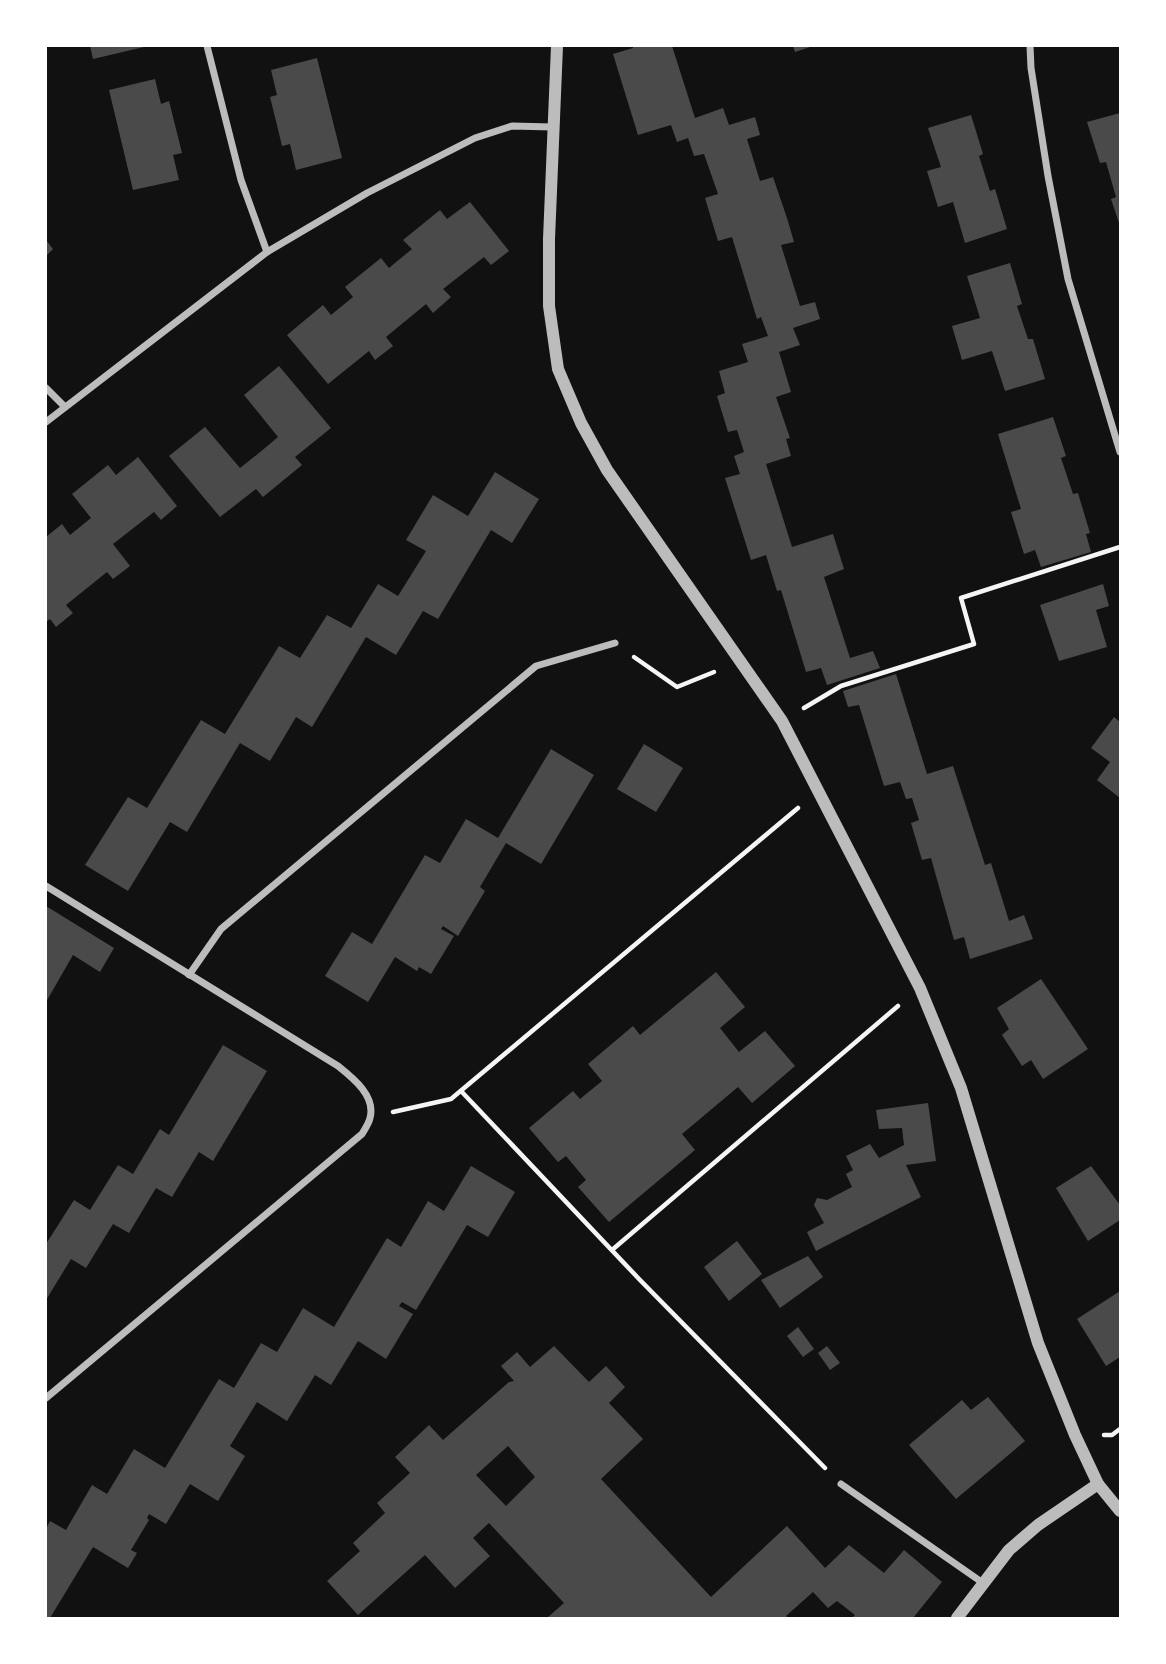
<svg xmlns="http://www.w3.org/2000/svg" width="1166" height="1664" font-family="Quicksand,sans-serif">
	<style>
		.building { fill: #4a4a4a; fill-rule: evenodd }
		.lines { fill: none; stroke-linecap: round; stroke-linejoin: round }
		.path { stroke: #f5f5f5; stroke-width: 4.5 }
		.minor { stroke: #bcbcbc; stroke-width: 7 }
		.tertiary { stroke: #bcbcbc; stroke-width: 12 }
	</style>
	<rect width="100%" height="100%" fill="#111"/>
	<g class="building">
		<polygon points="90,46 144,46 144,47 93,59"/>
		<polygon points="633,46 672,46 695,118 723,108 729,125 755,117 760,135 747,139 760,181 773,177 787,218 794,242 781,245 800,306 815,302 820,319 793,328 800,345 779,352 791,392 776,397 790,438 786,439 791,456 766,464 792,547 833,534 844,569 824,577 850,658 873,651 880,668 827,685 821,668 806,672 781,590 777,591 766,555 751,560 725,478 740,474 734,456 744,452 737,430 728,432 717,396 725,393 719,371 748,362 742,344 768,336 761,317 757,319 732,237 718,241 705,198 718,194 704,154 694,156 688,138 677,142 671,125 638,135 613,54 633,48"/>
		<polygon points="793,46 813,46 795,52"/>
		<polygon points="317,58 342,158 296,170 290,144 282,146 276,121 270,97 277,95 271,70"/>
		<polygon points="155,79 161,104 169,101 182,153 173,155 179,180 133,190 109,90"/>
		<polygon points="1120,113 1120,226 1111,199 1116,197 1106,162 1100,163 1087,122"/>
		<polygon points="971,115 983,154 979,156 990,191 995,189 1007,229 965,243 953,202 938,207 927,171 941,167 928,128"/>
		<polygon points="470,202 509,251 491,265 484,257 443,289 451,297 433,313 426,304 386,337 393,346 375,360 369,351 328,384 287,335 323,305 331,315 353,297 345,287 381,258 389,268 412,249 403,240 440,210 447,219"/>
		<polygon points="46,240 53,249 46,256"/>
		<polygon points="1010,263 1022,304 1017,306 1028,339 1033,339 1045,379 1005,391 992,351 962,360 952,326 980,318 967,276"/>
		<polygon points="279,366 331,428 295,457 302,465 263,497 256,489 220,517 169,456 205,427 240,468 259,453 278,437 244,395"/>
		<polygon points="1053,417 1066,456 1061,458 1073,494 1078,493 1090,533 1086,534 1091,552 1041,567 1035,550 1024,554 1011,512 1021,509 998,434"/>
		<polygon points="138,457 177,506 161,520 154,512 113,544 130,566 113,579 107,572 66,605 73,613 56,627 50,619 46,622 46,537 62,524 70,535 91,518 72,494 108,465 116,475"/>
		<polygon points="495,472 539,499 512,543 491,530 438,619 423,611 396,655 366,637 312,727 296,717 270,761 240,743 187,832 170,822 128,891 85,865 128,797 147,808 201,720 225,734 279,646 300,658 327,615 351,628 378,584 398,596 426,551 406,540 433,495 468,516"/>
		<polygon points="1103,584 1109,606 1096,610 1107,647 1059,661 1040,605"/>
		<polygon points="896,674 927,774 953,766 985,865 991,863 1009,921 1024,915 1033,939 970,959 964,937 954,940 931,858 922,860 911,823 919,820 912,798 906,799 900,782 884,786 859,705 848,707 843,691"/>
		<polygon points="1114,717 1120,722 1120,798 1097,780 1110,762 1091,748"/>
		<polygon points="644,744 683,768 656,812 617,789"/>
		<polygon points="551,749 594,775 541,864 506,843 480,887 485,891 458,936 443,926 441,929 454,936 431,974 419,967 417,971 395,957 368,1002 325,976 352,932 372,944 425,855 440,863 466,819 498,838"/>
		<polygon points="46,906 114,948 100,972 73,955 46,1002"/>
		<polygon points="716,972 745,1007 720,1028 739,1052 765,1031 795,1066 752,1103 738,1087 682,1134 695,1150 609,1222 578,1187 586,1180 566,1156 558,1162 529,1128 573,1091 580,1099 602,1081 588,1064 633,1026 640,1035"/>
		<polygon points="1041,979 1088,1049 1043,1079 1031,1060 1022,1066 1002,1035 1009,1029 997,1008"/>
		<polygon points="223,1045 267,1071 213,1161 199,1152 172,1197 156,1188 129,1233 113,1224 86,1268 71,1259 46,1300 46,1244 74,1200 90,1210 118,1165 133,1174 160,1129 169,1135"/>
		<polygon points="928,1103 936,1161 906,1165 921,1197 816,1251 807,1232 824,1223 814,1205 817,1198 827,1200 852,1187 846,1174 853,1170 846,1156 870,1144 879,1158 904,1145 902,1128 879,1129 876,1110"/>
		<polygon points="471,1166 515,1192 488,1237 467,1225 416,1310 402,1302 399,1306 413,1314 386,1359 358,1341 331,1385 315,1375 287,1421 257,1402 230,1446 245,1456 218,1501 190,1484 166,1524 149,1514 147,1518 149,1520 131,1550 137,1553 128,1568 93,1547 50,1618 46,1618 46,1529 50,1521 66,1530 92,1485 107,1494 134,1449 165,1468 219,1379 234,1388 261,1343 277,1352 303,1308 334,1327 387,1238 401,1247 428,1201 444,1211"/>
		<polygon points="1091,1166 1120,1205 1120,1220 1088,1241 1056,1188"/>
		<polygon points="737,1241 762,1274 729,1301 704,1267"/>
		<polygon points="808,1256 823,1277 780,1308 761,1280"/>
		<polygon points="1120,1291 1120,1357 1106,1366 1077,1319"/>
		<polygon points="798,1327 814,1349 803,1357 787,1336"/>
		<path d="M554 1346 589 1382 606 1366 625 1387 609 1403 643 1439 601 1479 711 1597 787 1526 825 1568 849 1545 884 1573 904 1550 942 1582 913 1618H852L855 1615 837 1601 828 1608 813 1592 786 1616 788 1618H547L564 1603 489 1523 473 1538 490 1556 455 1588 425 1555 358 1615 327 1581 360 1551 353 1543 385 1513 377 1503 410 1473 395 1457 429 1425 443 1440 509 1382 514 1381 501 1366 517 1352 530 1367ZM508 1446 535 1477 506 1506 476 1475Z"/>
		<polygon points="827,1346 840,1363 830,1370 818,1353"/>
		<polygon points="988,1397 1025,1441 956,1499 909,1445 962,1400 971,1410"/>
	</g>
	<g class="lines">
		<g class="path">
			<polyline points="634,657 677,687 714,672"/>
			<polyline points="804,708 841,686 974,644 961,598 1120,547"/>
			<polyline points="461,1091 640,1280 825,1468"/>
			<polyline points="393,1112 451,1099 798,808"/>
			<polyline points="612,1250 898,1006"/>
			<polyline points="1104,1435 1112,1435 1120,1429"/>
		</g>
		<g class="minor">
			<polyline points="207,46 241,180 267,252"/>
			<polyline points="1030,46 1031,68 1048,176 1068,279 1120,452"/>
			<polyline points="46,388 64,406"/>
			<polyline points="46,422 267,252 367,193 475,138 512,126 552,127"/>
			<path d="M46 886 338 1066C353 1078 376 1096 370 1118 369 1123 365 1129 362 1134L46 1398"/>
			<polyline points="189,975 221,929 536,666 615,643"/>
			<polyline points="841,1484 983,1583"/>
		</g>
		<g class="tertiary">
			<polyline points="557,46 549,239 549,306 558,369 581,423 607,470 782,721 920,988 961,1088 1038,1343 1075,1435 1098,1484 1120,1511"/>
			<polyline points="957,1618 1009,1550 1038,1525 1098,1484"/>
		</g>
	</g>
	<rect width="1166" height="1664" fill="none" stroke="#ffffff" stroke-width="94"/>
</svg>
